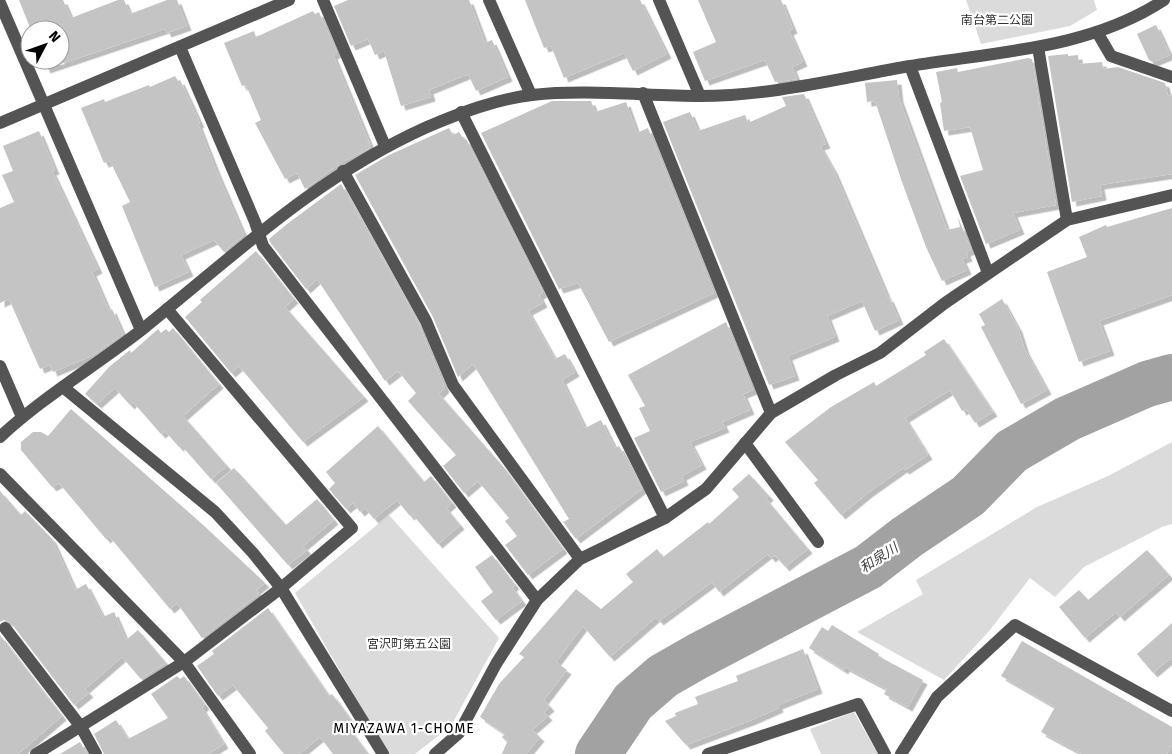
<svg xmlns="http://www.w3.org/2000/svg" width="1172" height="754" font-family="'Fira Sans','Noto Sans JP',sans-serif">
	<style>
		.green { fill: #dbdbdb }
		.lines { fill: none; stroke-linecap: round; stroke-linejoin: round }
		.river { stroke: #a2a2a2; stroke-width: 46 }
		.building { fill: #c4c4c4; filter: url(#shadow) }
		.minor { stroke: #545454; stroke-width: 12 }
		.labels { text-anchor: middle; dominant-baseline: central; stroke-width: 4.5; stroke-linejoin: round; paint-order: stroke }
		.park-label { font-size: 12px; fill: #323232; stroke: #fff }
		.water-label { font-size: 14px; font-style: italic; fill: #434343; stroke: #fff }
		.neighbourhood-label { font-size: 14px; letter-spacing: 1px; fill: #000; stroke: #fff }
	</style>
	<defs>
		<filter id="shadow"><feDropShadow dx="4.5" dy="4.5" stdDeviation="0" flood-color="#0004"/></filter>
	</defs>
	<rect width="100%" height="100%" fill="#fff"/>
	<g class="green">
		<polygon points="966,0 1094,0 1097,10 1070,26 981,44"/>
		<polygon points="1172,442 1172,524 1162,527 1084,567 1055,597 1030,578 990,630 944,680 857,632 923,594 916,580 1037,507 1108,476"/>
		<polygon points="389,515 499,638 451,726 415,754 388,754 295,593"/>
		<polygon points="854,712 878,754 821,754 810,729"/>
	</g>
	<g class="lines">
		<polyline class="river" points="598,754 633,702 663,676 698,656 868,567 907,537 968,496 1012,451 1067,419 1147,384 1172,377"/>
	</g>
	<g class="building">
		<polygon points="19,0 63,0 71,18 118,0 124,0 130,14 167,0 177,0 187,26 167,33 165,29 46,69 42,60 60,60 60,30 31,30"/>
		<polygon points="348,0 469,0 485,43 492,40 508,77 476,91 468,74 429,90 431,97 401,106 384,51 375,55 368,39 351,46 334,6"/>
		<polygon points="525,0 640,0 667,54 633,71 624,53 564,78 551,46 544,48"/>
		<polygon points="698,0 781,0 793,29 789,31 803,62 792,67 797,79 775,82 765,60 705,81 693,52 716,42"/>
		<polygon points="313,11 315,14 319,12 337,53 333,55 371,147 339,164 305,189 297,173 285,179 255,123 261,120 246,85 242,86 224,43 254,31 256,37"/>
		<polygon points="1156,25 1170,55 1153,62 1149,60 1137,34"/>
		<polygon points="1068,54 1068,56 1078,55 1079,64 1102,62 1103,69 1118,67 1165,83 1168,96 1172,95 1172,174 1100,185 1102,196 1072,202 1048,56"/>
		<polygon points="1028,58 1032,59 1056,205 1013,213 1020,230 986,244 960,176 983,170 970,127 944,131 940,103 942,102 936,72 957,68 958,72"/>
		<polygon points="175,76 178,81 180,80 200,123 198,124 216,170 244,235 224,252 214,240 181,255 189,272 155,287 122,206 130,202 110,161 104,163 81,108 104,99 105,102 149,85 150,87"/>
		<polygon points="897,80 899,98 947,230 960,227 958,217 971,250 966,252 968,257 962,259 967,270 942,281 926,247 902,182 875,101 867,102 865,83"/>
		<polygon points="804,94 826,144 820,146 834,171 888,298 889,297 899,320 875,331 862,301 827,316 835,337 788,356 795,376 769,385 663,122 690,112 698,131 745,115 748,123 786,106 782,97"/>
		<polygon points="552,101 591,101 595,112 626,102 637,133 648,128 714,293 609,342 578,283 559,289 481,133"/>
		<polygon points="449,128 453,135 459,132 464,140 466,139 543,293 539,295 543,303 528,311 555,359 565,354 575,372 562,380 585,428 601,420 615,448 619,446 642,489 576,539 563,522 569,519 473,364 458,377 433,317 355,175 389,155"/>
		<polygon points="39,131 55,170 52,171 98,269 92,272 109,311 112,309 123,334 92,356 53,372 50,365 40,369 9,299 0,303 0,208 14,202 2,175 13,171 3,146"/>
		<polygon points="341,184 419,325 445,388 439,394 504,468 563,549 528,575 505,545 517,536 505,521 509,518 478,481 464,493 443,466 456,455 408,401 416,393 398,371 385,381 317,279 306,289 270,242 269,239 287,224"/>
		<polygon points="1172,208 1172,295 1099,321 1110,351 1079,362 1047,272 1087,257 1079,237 1106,225 1107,227"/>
		<polygon points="256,251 294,299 285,307 364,397 303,442 239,366 231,373 185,317 202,302 200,300"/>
		<polygon points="1002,299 1018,328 1025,350 1047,390 1021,404 981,327 985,325 979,314"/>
		<polygon points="726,322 753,390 743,394 750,410 722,422 725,428 690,442 702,465 682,476 684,481 661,492 634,438 650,431 639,408 645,406 628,375"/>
		<polygon points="173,328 219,384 183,416 227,466 211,479 181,445 179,447 165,431 161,434 133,402 130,405 115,388 97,404 85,394 109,367 130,350 131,353 158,329 161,333 166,329 169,332"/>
		<polygon points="944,339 993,412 975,423 966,409 962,411 950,390 905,418 928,455 905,470 903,468 869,492 841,515 814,483 818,480 785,442 831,407 874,382 876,386 926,355 924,352"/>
		<polygon points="71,409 202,524 265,583 256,590 259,594 202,638 177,603 170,609 109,536 106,539 59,483 52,487 21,450 21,442 33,432 41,432 48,436"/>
		<polygon points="378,426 424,482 431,476 452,503 446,508 460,525 438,544 412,514 410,516 397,500 374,519 365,508 360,512 353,503 346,509 329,489 335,483 326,472"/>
		<polygon points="234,468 286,525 317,499 334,520 303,546 307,550 288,565 216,483"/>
		<polygon points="749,474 769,496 766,499 808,549 785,567 775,555 771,558 768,554 719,592 712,582 659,621 656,617 610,657 583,626 556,662 567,670 544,700 550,707 544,712 548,716 532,730 540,737 526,754 502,754 507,742 502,737 505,734 480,717 499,684 524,657 519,654 576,589 601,609 633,582 626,574 657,549 663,557 708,522 709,524 739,497 732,489"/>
		<polygon points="0,491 21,515 25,511 52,539 75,590 86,584 103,617 114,612 126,640 138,630 166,663 141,679 122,657 85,689 89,693 74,705 11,623 4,620 0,622"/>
		<polygon points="1147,550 1169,575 1120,617 1116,612 1085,638 1059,607 1079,590 1088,600"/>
		<polygon points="492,555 515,585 512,587 522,601 496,620 481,601 493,592 475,567"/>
		<polygon points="268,608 329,696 332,694 351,720 346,724 368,754 333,754 320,737 299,754 284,754 265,731 268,728 233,685 218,696 197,666 214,654 212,651"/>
		<polygon points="1172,623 1172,657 1153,673 1137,654"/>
		<polygon points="832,625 879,654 878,656 923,680 908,707 884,694 887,689 845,667 844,670 809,648 822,627 828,631"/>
		<polygon points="0,635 62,716 18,754 0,754"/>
		<polygon points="1022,641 1172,727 1172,745 1167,754 1082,754 1041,732 1055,707 1001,676"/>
		<polygon points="803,649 818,689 778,705 779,708 752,720 686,745 665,721 676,716 675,713 698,704 695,697 738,681 736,676"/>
		<polygon points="177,676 180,679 184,676 205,705 202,708 224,744 208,754 104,754 94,734 116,720 128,739 168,718 151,694"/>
		<polygon points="80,742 87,754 60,754"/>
	</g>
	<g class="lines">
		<g class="minor">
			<polyline points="323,0 385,146"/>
			<polyline points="489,0 531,95"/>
			<polyline points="659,0 700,96"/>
			<polyline points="0,3 141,330"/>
			<polyline points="1097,32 1111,56 1172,77"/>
			<polyline points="180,47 255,222 263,246 537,600"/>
			<polyline points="1038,47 1067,220"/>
			<polyline points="910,66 988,273"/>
			<polyline points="643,93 771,413"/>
			<polyline points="461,112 665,518"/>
			<polyline points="0,123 289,0"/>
			<polyline points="343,171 426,321 453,385 580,559"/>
			<polyline points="0,366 22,417"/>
			<polyline points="63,387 215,512 253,553 281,588 383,754"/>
			<path d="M0 437C44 396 97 365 144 328 237 253 316 177 427 127 460 113 496 99 532 95 586 89 646 96 700 96 771 96 840 78 910 66 995 52 1090 49 1164 0"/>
			<polyline points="745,443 818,542"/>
			<polyline points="0,474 184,662 250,754"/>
			<polyline points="5,628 81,727 96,754"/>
			<polyline points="36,754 184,662 281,588 352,528 167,309"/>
			<polyline points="435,754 459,733 496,664 537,600 580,559 665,518 706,489 771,413 836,375 880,353 945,303 1067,220 1172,195"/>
			<polyline points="708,754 858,704 885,754"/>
			<polyline points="901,754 937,697 1015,625 1172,711"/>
		</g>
	</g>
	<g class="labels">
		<g class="park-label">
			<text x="997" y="20">南台第二公園</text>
			<text x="409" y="644">宮沢町第五公園</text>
		</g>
		<g class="water-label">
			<text transform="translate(879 558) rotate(-33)">和泉川</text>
		</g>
		<g class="neighbourhood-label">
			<text x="404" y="728">MIYAZAWA 1-CHOME</text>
		</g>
	</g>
	<g transform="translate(45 45) rotate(49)"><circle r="24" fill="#ffffff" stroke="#999999"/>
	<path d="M0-4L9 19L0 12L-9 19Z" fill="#000000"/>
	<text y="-8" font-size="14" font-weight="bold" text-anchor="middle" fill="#000000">N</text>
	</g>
</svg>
